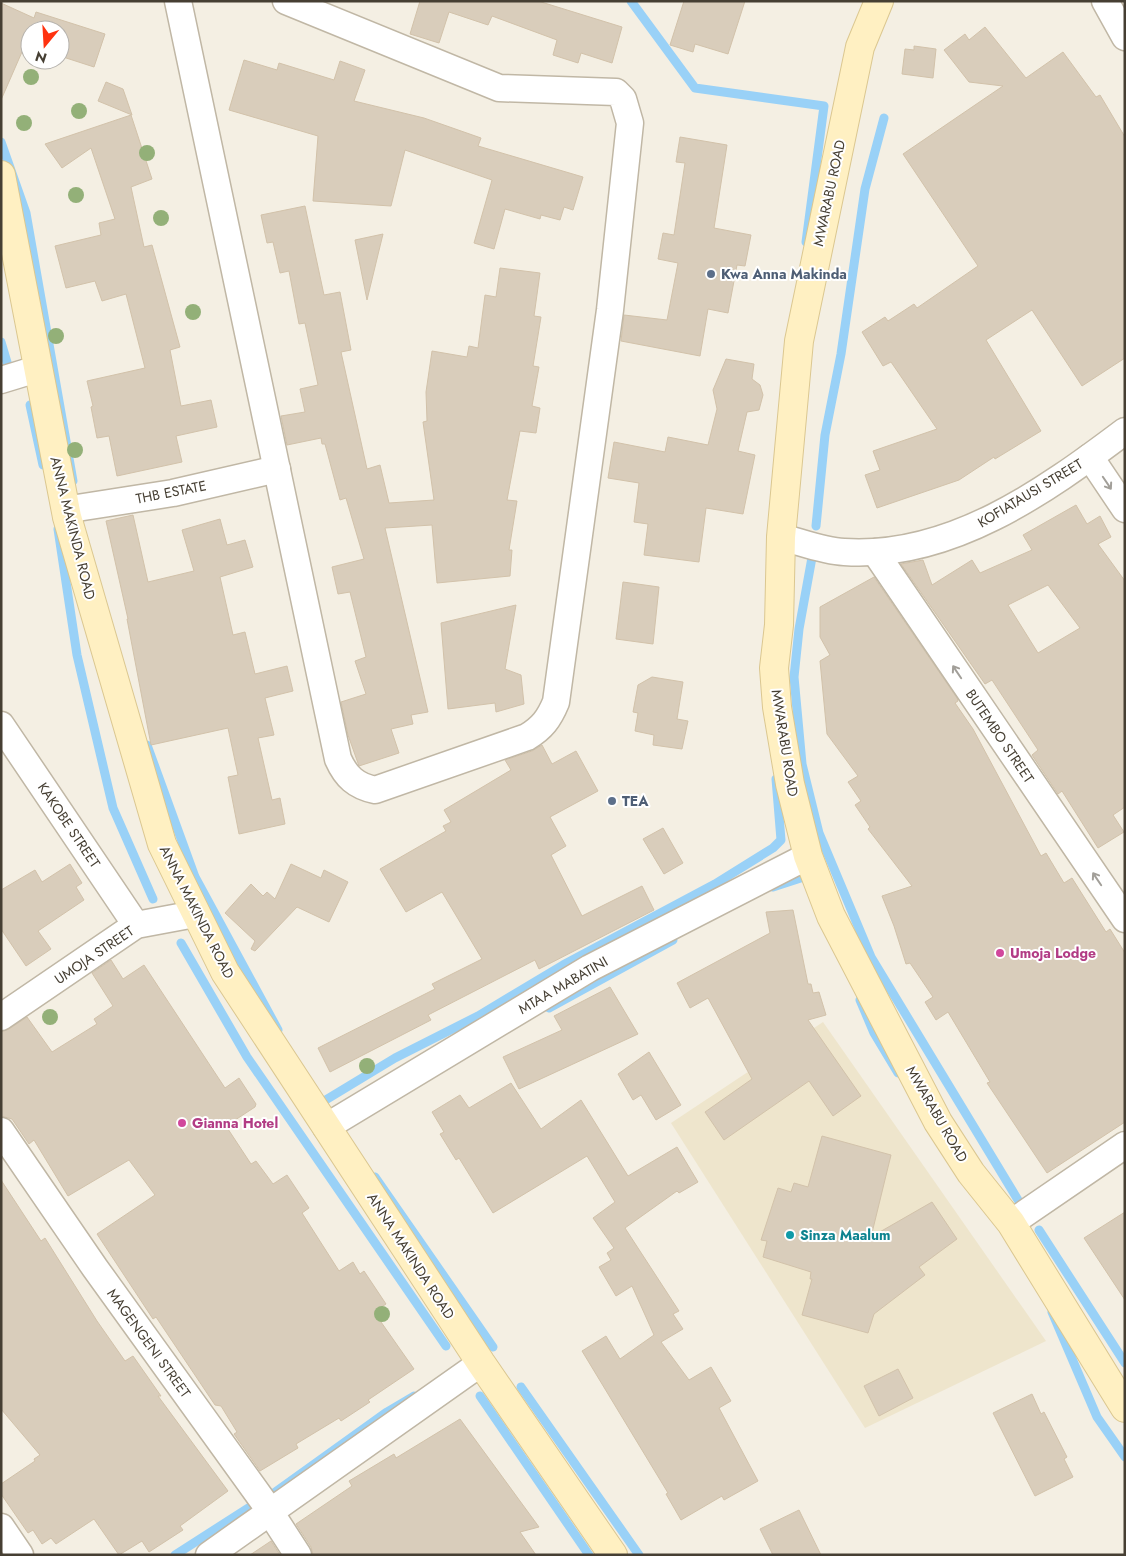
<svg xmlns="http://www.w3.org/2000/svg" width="1126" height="1556" font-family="Jost,sans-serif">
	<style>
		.education { fill: #eee5cc }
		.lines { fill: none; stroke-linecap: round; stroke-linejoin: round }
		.stream { stroke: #99d1f7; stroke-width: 9 }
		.building { fill: #d9cdbb; stroke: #d2c2aa; fill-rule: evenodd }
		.street-casing { stroke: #c0b7a5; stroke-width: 29 }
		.secondary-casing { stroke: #dbc790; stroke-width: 30 }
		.street { stroke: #fff; stroke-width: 26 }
		.secondary { stroke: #fff0c2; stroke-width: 28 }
		.tree { fill: #93b078 }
		.oneway { stroke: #a29f99 }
		.service-dot { fill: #5c6f8a; stroke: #fff; stroke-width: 2 }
		.hotel-dot { fill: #d1479c; stroke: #fff; stroke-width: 2 }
		.culture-dot { fill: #0f9aa8; stroke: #fff; stroke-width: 2 }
		.labels { text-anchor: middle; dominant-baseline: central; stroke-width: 4; stroke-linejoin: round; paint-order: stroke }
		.street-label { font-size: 14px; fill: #463f33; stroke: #fff }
		.service-label { font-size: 14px; font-weight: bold; fill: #4e5e75; stroke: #fff; text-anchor: start }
		.hotel-label { font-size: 14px; font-weight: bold; fill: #b23c85; stroke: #fff; text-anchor: start }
		.culture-label { font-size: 14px; font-weight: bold; fill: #0d838f; stroke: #fff; text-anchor: start }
	</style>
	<rect width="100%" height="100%" fill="#f4efe3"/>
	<polygon class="education" points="823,1022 1046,1341 865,1428 671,1123"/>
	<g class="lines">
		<g class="stream">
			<polyline points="631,1 695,88 824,106 806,242"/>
			<polyline points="1,142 26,213 73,481"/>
			<polyline points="1,342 9,369"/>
			<polyline points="30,405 43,465"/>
			<polyline points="816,526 825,435 841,354 865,189 884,118"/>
			<polyline points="58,529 77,655 113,808 153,899"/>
			<polyline points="813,552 799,629 794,677 802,764 819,833 871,957 1018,1200"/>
			<polyline points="147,745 195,877 278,1030"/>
			<polyline points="773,887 813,874"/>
			<polyline points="181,943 247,1057 446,1346"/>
			<polyline points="860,1000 874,1033 898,1073"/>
			<polyline points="549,1008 673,940"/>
			<polyline points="317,1100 319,1104 395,1058 478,1016 563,965 715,884 773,848 781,840 776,779"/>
			<polyline points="375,1177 493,1347"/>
			<polyline points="1039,1230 1125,1363"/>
			<polyline points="1052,1312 1097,1417 1125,1457"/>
			<polyline points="521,1387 639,1555"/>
			<polyline points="480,1396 589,1555"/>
			<polyline points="175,1555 253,1505 263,1501 387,1412 414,1396"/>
		</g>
	</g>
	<g class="building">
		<polygon points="420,1 538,1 622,27 612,63 581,53 578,63 553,55 557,40 492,16 488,25 449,12 439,43 410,34"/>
		<polygon points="684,1 745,1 728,54 695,44 693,52 670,45"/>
		<polygon points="1,3 34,18 36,12 105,34 94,67 60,56 60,30 30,30 30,46 25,45 1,100"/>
		<polygon points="985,27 1026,78 1063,52 1096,97 1100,95 1125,137 1125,358 1082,386 1032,310 986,340 1041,431 995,459 994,457 959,480 877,508 865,475 880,470 873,451 937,429 891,362 883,366 862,332 885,317 888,321 914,304 917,308 978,266 903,154 1003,86 969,82 944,50 965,34 969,40"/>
		<polygon points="914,46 936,49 933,78 902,74 905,49 914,50"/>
		<polygon points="244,60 277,70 279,63 334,80 340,61 365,70 354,101 424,118 481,138 478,146 583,177 573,210 564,207 560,220 541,215 540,219 505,209 494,249 474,243 492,180 405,150 391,206 313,201 318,136 229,110"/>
		<polygon points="106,82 123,89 132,115 98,101"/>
		<polygon points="131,115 152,179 131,187 144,247 152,245 180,347 170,350 181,406 211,400 217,427 176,436 182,462 117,476 109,436 97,438 91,407 93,406 87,381 145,368 126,294 102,301 95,281 66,288 55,246 101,235 99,223 115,219 91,148 62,168 45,144"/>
		<polygon points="680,137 727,145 714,228 751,235 745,266 737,265 728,313 708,309 700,356 621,341 624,315 667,320 678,263 658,259 663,233 674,235 685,163 676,162"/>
		<polygon points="305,206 324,295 340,292 351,350 341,352 367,469 380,465 389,503 434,500 423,422 427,421 426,392 432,351 467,357 469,346 478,348 485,295 496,297 500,268 540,273 534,316 541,317 533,366 539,367 532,406 540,408 536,433 520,431 507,500 517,501 509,550 512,550 510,576 437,583 432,525 385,528 428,712 411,715 413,724 391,729 399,753 359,766 348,735 341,702 366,694 355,661 366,657 350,592 338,594 332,567 364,559 346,498 340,500 325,444 322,444 321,438 287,445 281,416 305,412 300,389 318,385 305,323 299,324 289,271 280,273 273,242 267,243 261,215"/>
		<polygon points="383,234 367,300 355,240"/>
		<polygon points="726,359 754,364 752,379 760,385 763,395 759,410 747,412 738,451 755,455 743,514 706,508 699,562 644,555 648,524 634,522 639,483 608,478 614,442 665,452 668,437 708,445 717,409 713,390"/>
		<path d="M1076 505 1087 524 1100 516 1111 537 1098 544 1125 581V807L1113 815 1124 832 1098 848 1062 791 1058 794 1032 755 1038 750 992 680 985 684 901 564 923 560 932 585 972 560 980 573 1032 550 1023 535ZM1048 585 1080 628 1038 653 1008 605Z"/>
		<polygon points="133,515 148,582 194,571 182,530 220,519 227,545 245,540 253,567 220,577 233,635 245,632 255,674 287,666 293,691 265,698 274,735 258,738 272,800 280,798 285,824 239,834 228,777 238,775 228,728 151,745 127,619 128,619 106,521"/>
		<polygon points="874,577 957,698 958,701 955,703 973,729 1041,856 1046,853 1064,883 1072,878 1106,932 1110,929 1125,953 1125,1122 1047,1173 987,1083 990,1082 948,1012 936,1020 925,1002 933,997 910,963 906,964 894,926 882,896 912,886 868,829 870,827 855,805 861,801 848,782 858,776 827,734 820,661 830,655 820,637 820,607"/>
		<polygon points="623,582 659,587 653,644 616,639"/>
		<polygon points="516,605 505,669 521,675 524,704 496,712 495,703 448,709 441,623"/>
		<polygon points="652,677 683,682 677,719 688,721 682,749 653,745 654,735 635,731 638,713 633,712 638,685"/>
		<polygon points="542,745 552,764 576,751 598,791 550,817 566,846 551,855 582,916 642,886 654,910 539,969 535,960 428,1015 431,1020 330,1072 318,1048 435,989 432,984 482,959 442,892 406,912 380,869 446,831 443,826 451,822 444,810 511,770 505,760 532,751"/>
		<polygon points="663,828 683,863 664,874 643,839"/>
		<polygon points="70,864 82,883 76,887 84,900 38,931 51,949 26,966 1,929 1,890 35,870 42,882"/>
		<polygon points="291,864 321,878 324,870 348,882 329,922 297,907 255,951 251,949 255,941 225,913 251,884 263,896 267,892 275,899"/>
		<polygon points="793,910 808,984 811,984 813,993 819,992 826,1015 808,1020 861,1096 833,1116 809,1081 724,1140 705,1112 752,1079 708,998 690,1008 677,983 770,933 766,912"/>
		<polygon points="111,960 123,979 144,965 225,1088 239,1078 256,1104 255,1107 226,1126 251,1164 256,1161 273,1184 287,1175 309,1208 302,1213 339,1271 353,1262 360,1274 364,1271 386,1304 374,1312 414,1369 368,1400 370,1402 341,1421 339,1418 296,1444 298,1448 260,1471 234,1434 237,1432 221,1406 215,1405 156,1317 153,1319 97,1234 155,1195 129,1160 68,1196 34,1140 29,1144 12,1119 1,1116 1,1032 9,1029 27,1017 52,1052 97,1024 94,1019 113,1006 92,973"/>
		<polygon points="610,987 638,1034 519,1089 503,1057 562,1030 554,1016"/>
		<polygon points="649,1052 681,1105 656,1120 641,1095 633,1100 618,1074"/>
		<polygon points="511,1083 541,1129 581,1100 628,1176 677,1147 698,1182 679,1193 677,1191 625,1228 679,1311 673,1314 683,1329 661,1342 689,1380 711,1367 731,1401 719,1408 758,1481 724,1500 722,1496 681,1520 666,1494 668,1493 582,1351 606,1336 620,1359 654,1335 632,1286 616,1296 599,1267 611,1260 607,1253 614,1248 593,1218 615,1202 587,1156 493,1213 459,1158 456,1160 440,1134 444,1132 432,1112 460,1095 469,1108"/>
		<polygon points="822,1136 891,1155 871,1237 932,1202 957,1239 919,1267 925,1275 874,1314 868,1333 802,1315 812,1279 810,1279 811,1272 763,1257 767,1241 761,1240 778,1188 791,1192 794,1183 808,1187"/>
		<polygon points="1,1180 41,1241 45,1238 97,1321 125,1361 133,1356 161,1396 158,1396 228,1491 180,1526 183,1530 149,1552 142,1541 119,1555 94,1519 56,1544 51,1538 42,1544 33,1530 28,1533 1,1494 1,1484 35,1461 34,1459 40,1455 1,1409"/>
		<polygon points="1125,1212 1125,1300 1084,1238"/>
		<polygon points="898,1369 913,1398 879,1416 864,1386"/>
		<polygon points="1032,1394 1041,1414 1044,1412 1067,1457 1064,1459 1073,1477 1035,1496 993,1413"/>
		<polygon points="460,1419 539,1527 520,1532 536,1555 313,1555 311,1547 296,1524 352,1486 349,1481 394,1454 396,1458"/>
		<polygon points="799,1510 821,1555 773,1555 760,1529"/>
		<polygon points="271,1541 280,1555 250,1555"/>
	</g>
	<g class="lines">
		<defs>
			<g id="street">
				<path d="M178 1 338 759C346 777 356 786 375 790L527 737C542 728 549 719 556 702L610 310 630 123 623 99 616 92 499 88 286 1"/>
				<polyline points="1105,1 1125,37"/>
				<polyline points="1,380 37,369"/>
				<polyline points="1090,457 1125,509"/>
				<polyline points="67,517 77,508 173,493 277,469"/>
				<path d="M781 537C801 542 823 551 844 552 950 559 1044 492 1125 431"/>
				<polyline points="875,552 1125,919"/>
				<polyline points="1,725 136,925"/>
				<polyline points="1,1017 136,925 195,914"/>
				<polyline points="326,1127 590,968 808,856"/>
				<polyline points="1,1131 95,1268 263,1501 298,1555"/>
				<polyline points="1011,1223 1125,1145"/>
				<polyline points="1,1527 20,1555"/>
				<polyline points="209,1555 481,1363"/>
			</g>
			<g id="secondary">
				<polyline points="879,1 860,47 799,341 781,537 779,625 774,668 777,707 790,784 808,856 831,916 938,1122 971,1173 1011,1223 1125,1408"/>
				<polyline points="1,175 67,517 162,844 225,972 481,1363 613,1555"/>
			</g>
		</defs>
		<use href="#street" class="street-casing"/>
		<use href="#secondary" class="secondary-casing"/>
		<use href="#street" class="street"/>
		<use href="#secondary" class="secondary"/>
	</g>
	<g class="tree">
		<circle cx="31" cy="77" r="8"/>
		<circle cx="79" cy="111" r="8"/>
		<circle cx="24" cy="123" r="8"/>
		<circle cx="147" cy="153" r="8"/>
		<circle cx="76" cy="195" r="8"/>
		<circle cx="161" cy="218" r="8"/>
		<circle cx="193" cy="312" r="8"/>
		<circle cx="56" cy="336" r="8"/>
		<circle cx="75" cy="450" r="8"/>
		<circle cx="50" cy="1017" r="8"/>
		<circle cx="367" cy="1066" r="8"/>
		<circle cx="382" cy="1314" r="8"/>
	</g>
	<defs><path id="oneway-shaft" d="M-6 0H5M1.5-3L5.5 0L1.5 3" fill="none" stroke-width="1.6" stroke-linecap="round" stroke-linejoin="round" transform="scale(1.25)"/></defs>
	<g class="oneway">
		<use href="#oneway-shaft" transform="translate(1107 483) rotate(56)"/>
		<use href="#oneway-shaft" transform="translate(957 672) rotate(-124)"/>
		<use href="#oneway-shaft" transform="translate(1097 879) rotate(-124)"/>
	</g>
	<g class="service-dot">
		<circle cx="711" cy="274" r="5"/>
		<circle cx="612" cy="801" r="5"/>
	</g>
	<g class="hotel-dot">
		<circle cx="1000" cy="953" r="5"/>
		<circle cx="182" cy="1123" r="5"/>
	</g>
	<circle class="culture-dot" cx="790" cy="1235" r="5"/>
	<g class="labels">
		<g class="street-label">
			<text transform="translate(829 193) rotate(-78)">MWARABU ROAD</text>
			<text transform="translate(171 492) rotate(-11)">THB ESTATE</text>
			<text transform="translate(1030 493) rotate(-31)">KOFIATAUSI STREET</text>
			<text transform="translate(73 528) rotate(76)">ANNA MAKINDA ROAD</text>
			<text transform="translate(1000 736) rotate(56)">BUTEMBO STREET</text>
			<text transform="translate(785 743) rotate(81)">MWARABU ROAD</text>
			<text transform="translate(69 825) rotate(56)">KAKOBE STREET</text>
			<text transform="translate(197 912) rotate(63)">ANNA MAKINDA ROAD</text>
			<text transform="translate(94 955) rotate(-34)">UMOJA STREET</text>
			<text transform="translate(563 985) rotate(-30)">MTAA MABATINI</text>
			<text transform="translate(937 1114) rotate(60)">MWARABU ROAD</text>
			<text transform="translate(411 1256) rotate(57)">ANNA MAKINDA ROAD</text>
			<text transform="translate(149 1343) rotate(54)">MAGENGENI STREET</text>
		</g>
		<g class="service-label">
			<text x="721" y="274">Kwa Anna Makinda</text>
			<text x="622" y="801">TEA</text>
		</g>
		<g class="hotel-label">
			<text x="1010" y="953">Umoja Lodge</text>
			<text x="192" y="1123">Gianna Hotel</text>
		</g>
		<g class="culture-label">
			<text x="800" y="1235">Sinza Maalum</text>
		</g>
	</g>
	<rect width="1126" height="1556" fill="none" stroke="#463f33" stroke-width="5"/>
	<g transform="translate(45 45) rotate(198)"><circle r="24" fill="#ffffff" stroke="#b5b2ad"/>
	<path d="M0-4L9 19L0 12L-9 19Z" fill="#ff320f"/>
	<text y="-8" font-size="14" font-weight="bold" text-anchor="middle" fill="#463f33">N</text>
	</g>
</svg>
